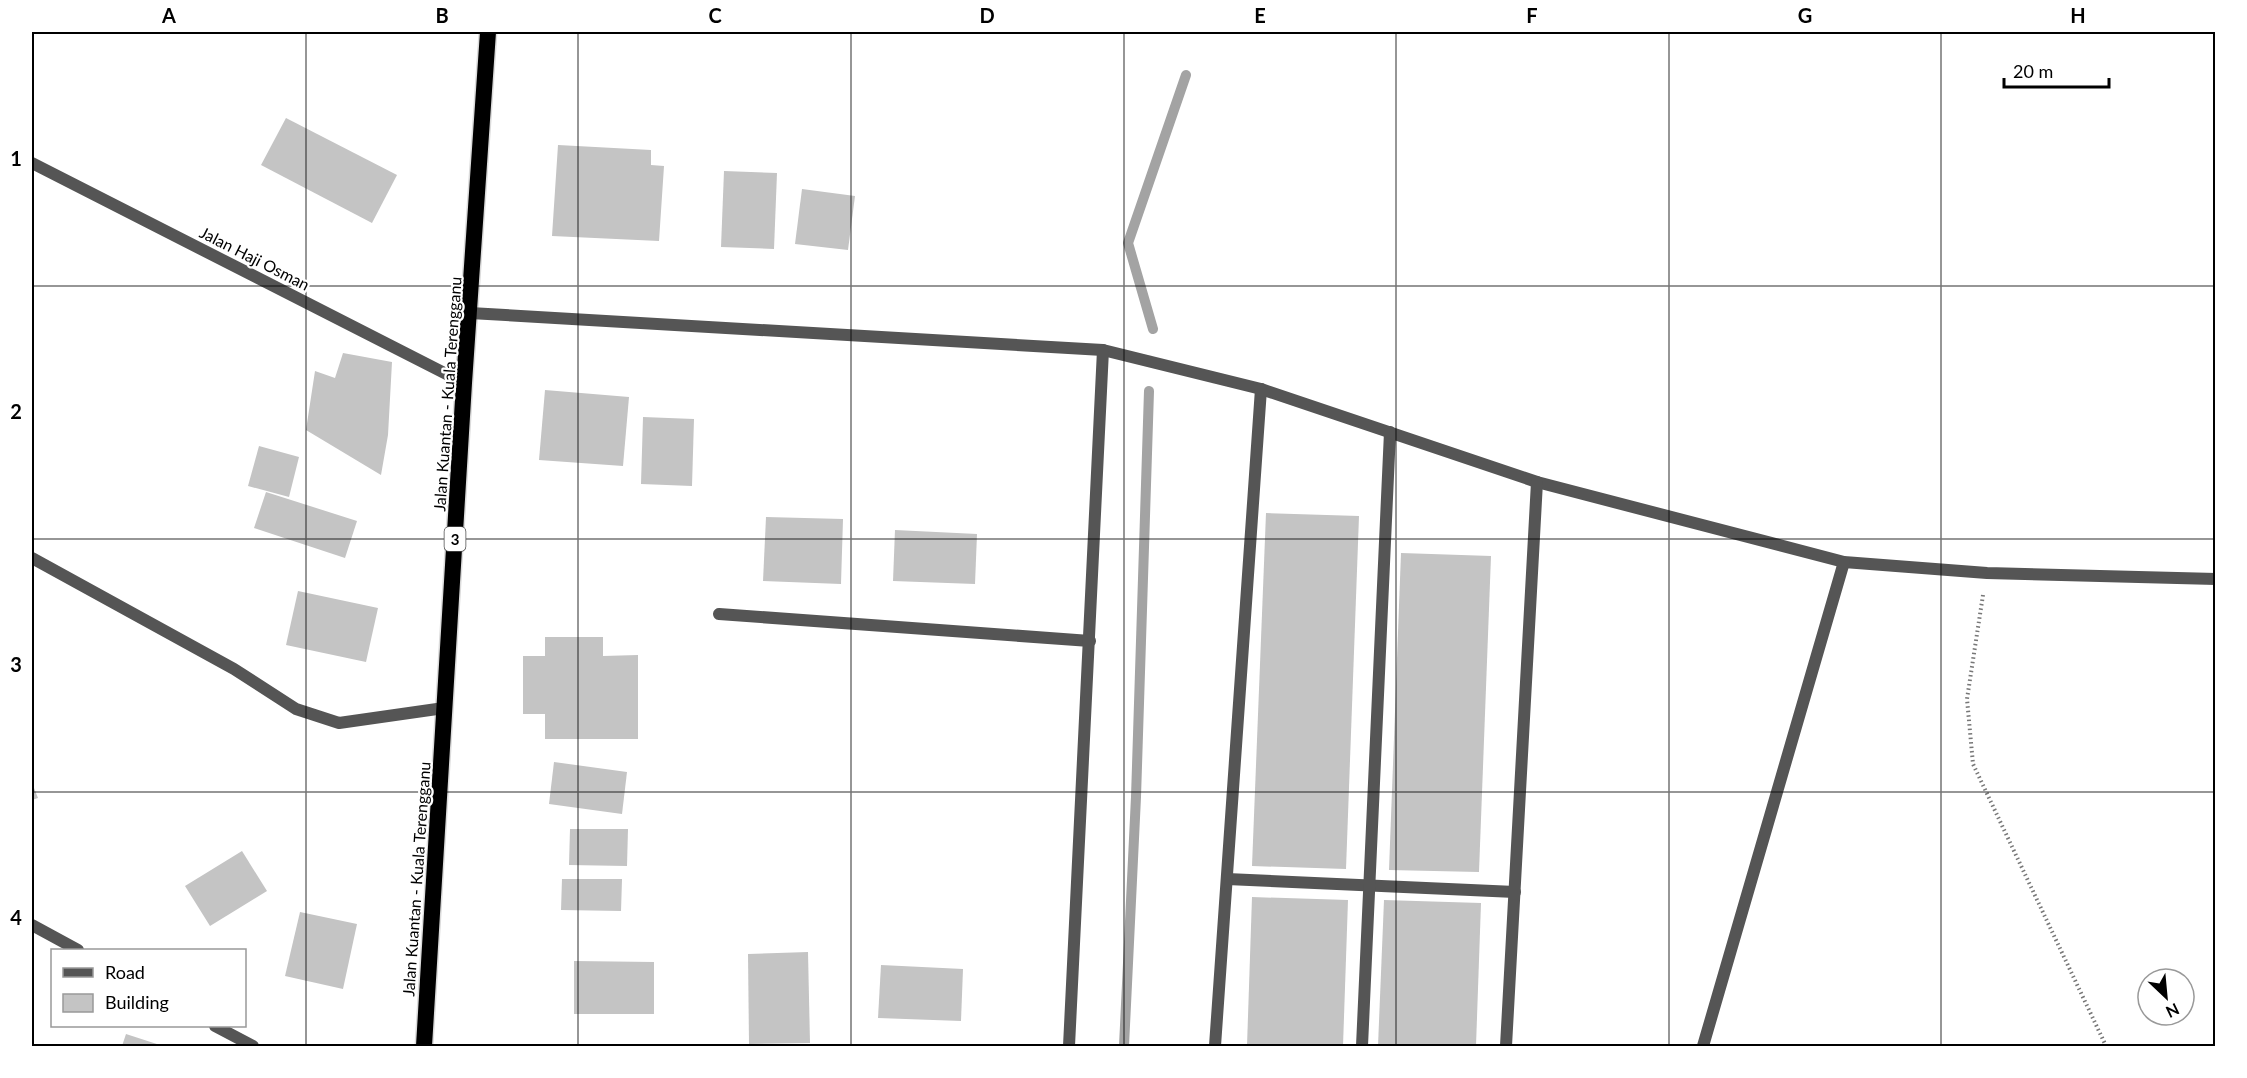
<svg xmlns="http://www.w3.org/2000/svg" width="2247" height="1078" font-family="Lato,sans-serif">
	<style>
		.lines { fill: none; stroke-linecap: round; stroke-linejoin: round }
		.stream { stroke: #a3a3a3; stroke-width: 10 }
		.building { fill: #c4c4c4 }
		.trunk-casing { stroke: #dbdbdb; stroke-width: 19 }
		.path { stroke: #777; stroke-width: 4; stroke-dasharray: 1.5 3; stroke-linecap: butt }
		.service { stroke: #555; stroke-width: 12 }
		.minor { stroke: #555; stroke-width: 12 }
		.trunk { stroke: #000; stroke-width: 16 }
		.grid { fill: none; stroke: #000; stroke-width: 1.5; stroke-opacity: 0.55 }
		.labels { text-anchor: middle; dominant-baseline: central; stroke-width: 4.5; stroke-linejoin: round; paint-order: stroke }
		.shield { fill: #fff; stroke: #4c4c4c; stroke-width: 1.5 }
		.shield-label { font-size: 15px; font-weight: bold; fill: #000 }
		.street-label { font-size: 16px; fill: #000; stroke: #fff }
		.neatline { fill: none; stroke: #000; stroke-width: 2 }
		.grid-label { font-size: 20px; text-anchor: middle; font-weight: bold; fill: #000 }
	</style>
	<rect width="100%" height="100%" fill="#fff"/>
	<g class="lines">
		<g class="stream">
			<polyline points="1153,329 1128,243 1186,75"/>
			<polyline points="1124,1046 1136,797 1149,391"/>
		</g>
	</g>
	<g class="building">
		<polygon points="286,118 397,175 372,223 261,165"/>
		<polygon points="558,145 651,150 651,165 664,166 659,241 552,236"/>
		<polygon points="724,171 777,173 774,249 721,247"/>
		<polygon points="802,189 855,196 848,250 795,244"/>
		<polygon points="343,353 392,362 388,435 381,475 306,430 315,371 335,378"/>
		<polygon points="545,390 629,397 623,466 539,460"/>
		<polygon points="643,417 694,419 692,486 641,484"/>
		<polygon points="259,446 299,457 289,497 248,486"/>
		<polygon points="266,492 357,521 345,558 254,528"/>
		<polygon points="1266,513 1359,516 1346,869 1252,866"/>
		<polygon points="766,517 843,519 841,584 763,581"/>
		<polygon points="895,530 977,534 975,584 893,581"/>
		<polygon points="1401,553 1491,556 1479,872 1389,870"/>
		<polygon points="298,591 378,608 366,662 286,645"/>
		<polygon points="545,637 603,637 603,656 638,655 638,739 545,739 545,714 523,714 523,656 545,656"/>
		<polygon points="554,762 627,772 622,814 549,804"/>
		<polygon points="32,783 38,798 32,800"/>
		<polygon points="570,829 628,829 627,866 569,865"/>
		<polygon points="242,851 267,891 210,926 185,886"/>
		<polygon points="562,879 622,879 621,911 561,910"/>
		<polygon points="1252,897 1348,900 1343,1046 1247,1046"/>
		<polygon points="1384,900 1481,903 1476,1046 1378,1046"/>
		<polygon points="300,912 357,924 343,989 285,976"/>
		<polygon points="808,952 810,1043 749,1044 748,954"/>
		<polygon points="574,961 654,962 654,1014 574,1014"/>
		<polygon points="881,965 963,969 961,1021 878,1018"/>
		<polygon points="126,1034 163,1046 122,1046"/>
	</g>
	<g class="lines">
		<defs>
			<polyline id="trunk" points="424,1046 464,383 488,32"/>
		</defs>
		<use href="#trunk" class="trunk-casing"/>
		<polyline class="path" points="1983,595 1967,699 1973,764 2106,1046"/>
		<g class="service">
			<polyline points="32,558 234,669 296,709 339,723 444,708"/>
			<polyline points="1227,879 1515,892"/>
			<polyline points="32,925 78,950"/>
			<polyline points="215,1026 253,1046"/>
			<polyline points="1362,1046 1390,432"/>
		</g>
		<g class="minor">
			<polyline points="32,163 464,383"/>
			<polyline points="470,313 1103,350 1261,389 1537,482 1844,562 1987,573 2216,579"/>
			<polyline points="719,614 1090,641"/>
			<polyline points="1069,1046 1103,350"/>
			<polyline points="1215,1046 1261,389"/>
			<polyline points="1506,1046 1537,482"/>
			<polyline points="1703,1046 1844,562"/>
		</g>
		<use href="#trunk" class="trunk"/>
	</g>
	<path class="grid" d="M306 32V1046M578 32V1046M851 32V1046M1124 32V1046M1396 32V1046M1669 32V1046M1941 32V1046M32 286H2216M32 539H2216M32 792H2216"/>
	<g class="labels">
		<rect class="shield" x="444.5" y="527" width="21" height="24" rx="4.5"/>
		<g class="shield-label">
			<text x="455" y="539">3</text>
		</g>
		<g class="street-label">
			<text transform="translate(255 258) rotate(27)">Jalan Haji Osman</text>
			<text transform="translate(447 394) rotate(-86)">Jalan Kuantan - Kuala Terengganu</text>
			<text transform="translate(416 879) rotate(-86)">Jalan Kuantan - Kuala Terengganu</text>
		</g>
	</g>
	<rect width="2247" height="1078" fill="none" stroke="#ffffff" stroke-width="66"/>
	<rect x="51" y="949" width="195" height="78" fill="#ffffff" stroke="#999999" stroke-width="1.5"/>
	<rect x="63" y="968" width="30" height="9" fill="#555555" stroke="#999999" stroke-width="1.5"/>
	<text x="105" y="979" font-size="18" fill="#000000">Road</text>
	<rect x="63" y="994" width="30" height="18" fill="#c4c4c4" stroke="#999999" stroke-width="1.5"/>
	<text x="105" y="1009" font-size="18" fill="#000000">Building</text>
	<g transform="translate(2166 997) rotate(154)"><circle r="28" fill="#ffffff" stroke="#999999" stroke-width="1.5"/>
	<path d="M0-4.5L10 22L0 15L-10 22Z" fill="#000000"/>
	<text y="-9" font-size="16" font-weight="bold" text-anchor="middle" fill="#000000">N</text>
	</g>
	<path d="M2004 78v9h105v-9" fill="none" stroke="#000000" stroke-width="3"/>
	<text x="2013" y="78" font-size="18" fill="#000000" stroke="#ffffff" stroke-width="4.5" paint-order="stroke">20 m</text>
	<rect x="33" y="33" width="2181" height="1012" class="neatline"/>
	<g class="grid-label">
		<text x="169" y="23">A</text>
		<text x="442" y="23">B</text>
		<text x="715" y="23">C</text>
		<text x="987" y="23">D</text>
		<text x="1260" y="23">E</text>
		<text x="1532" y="23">F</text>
		<text x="1805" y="23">G</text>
		<text x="2078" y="23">H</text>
		<text x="16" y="166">1</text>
		<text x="16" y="419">2</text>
		<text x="16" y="672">3</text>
		<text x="16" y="925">4</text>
	</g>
</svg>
